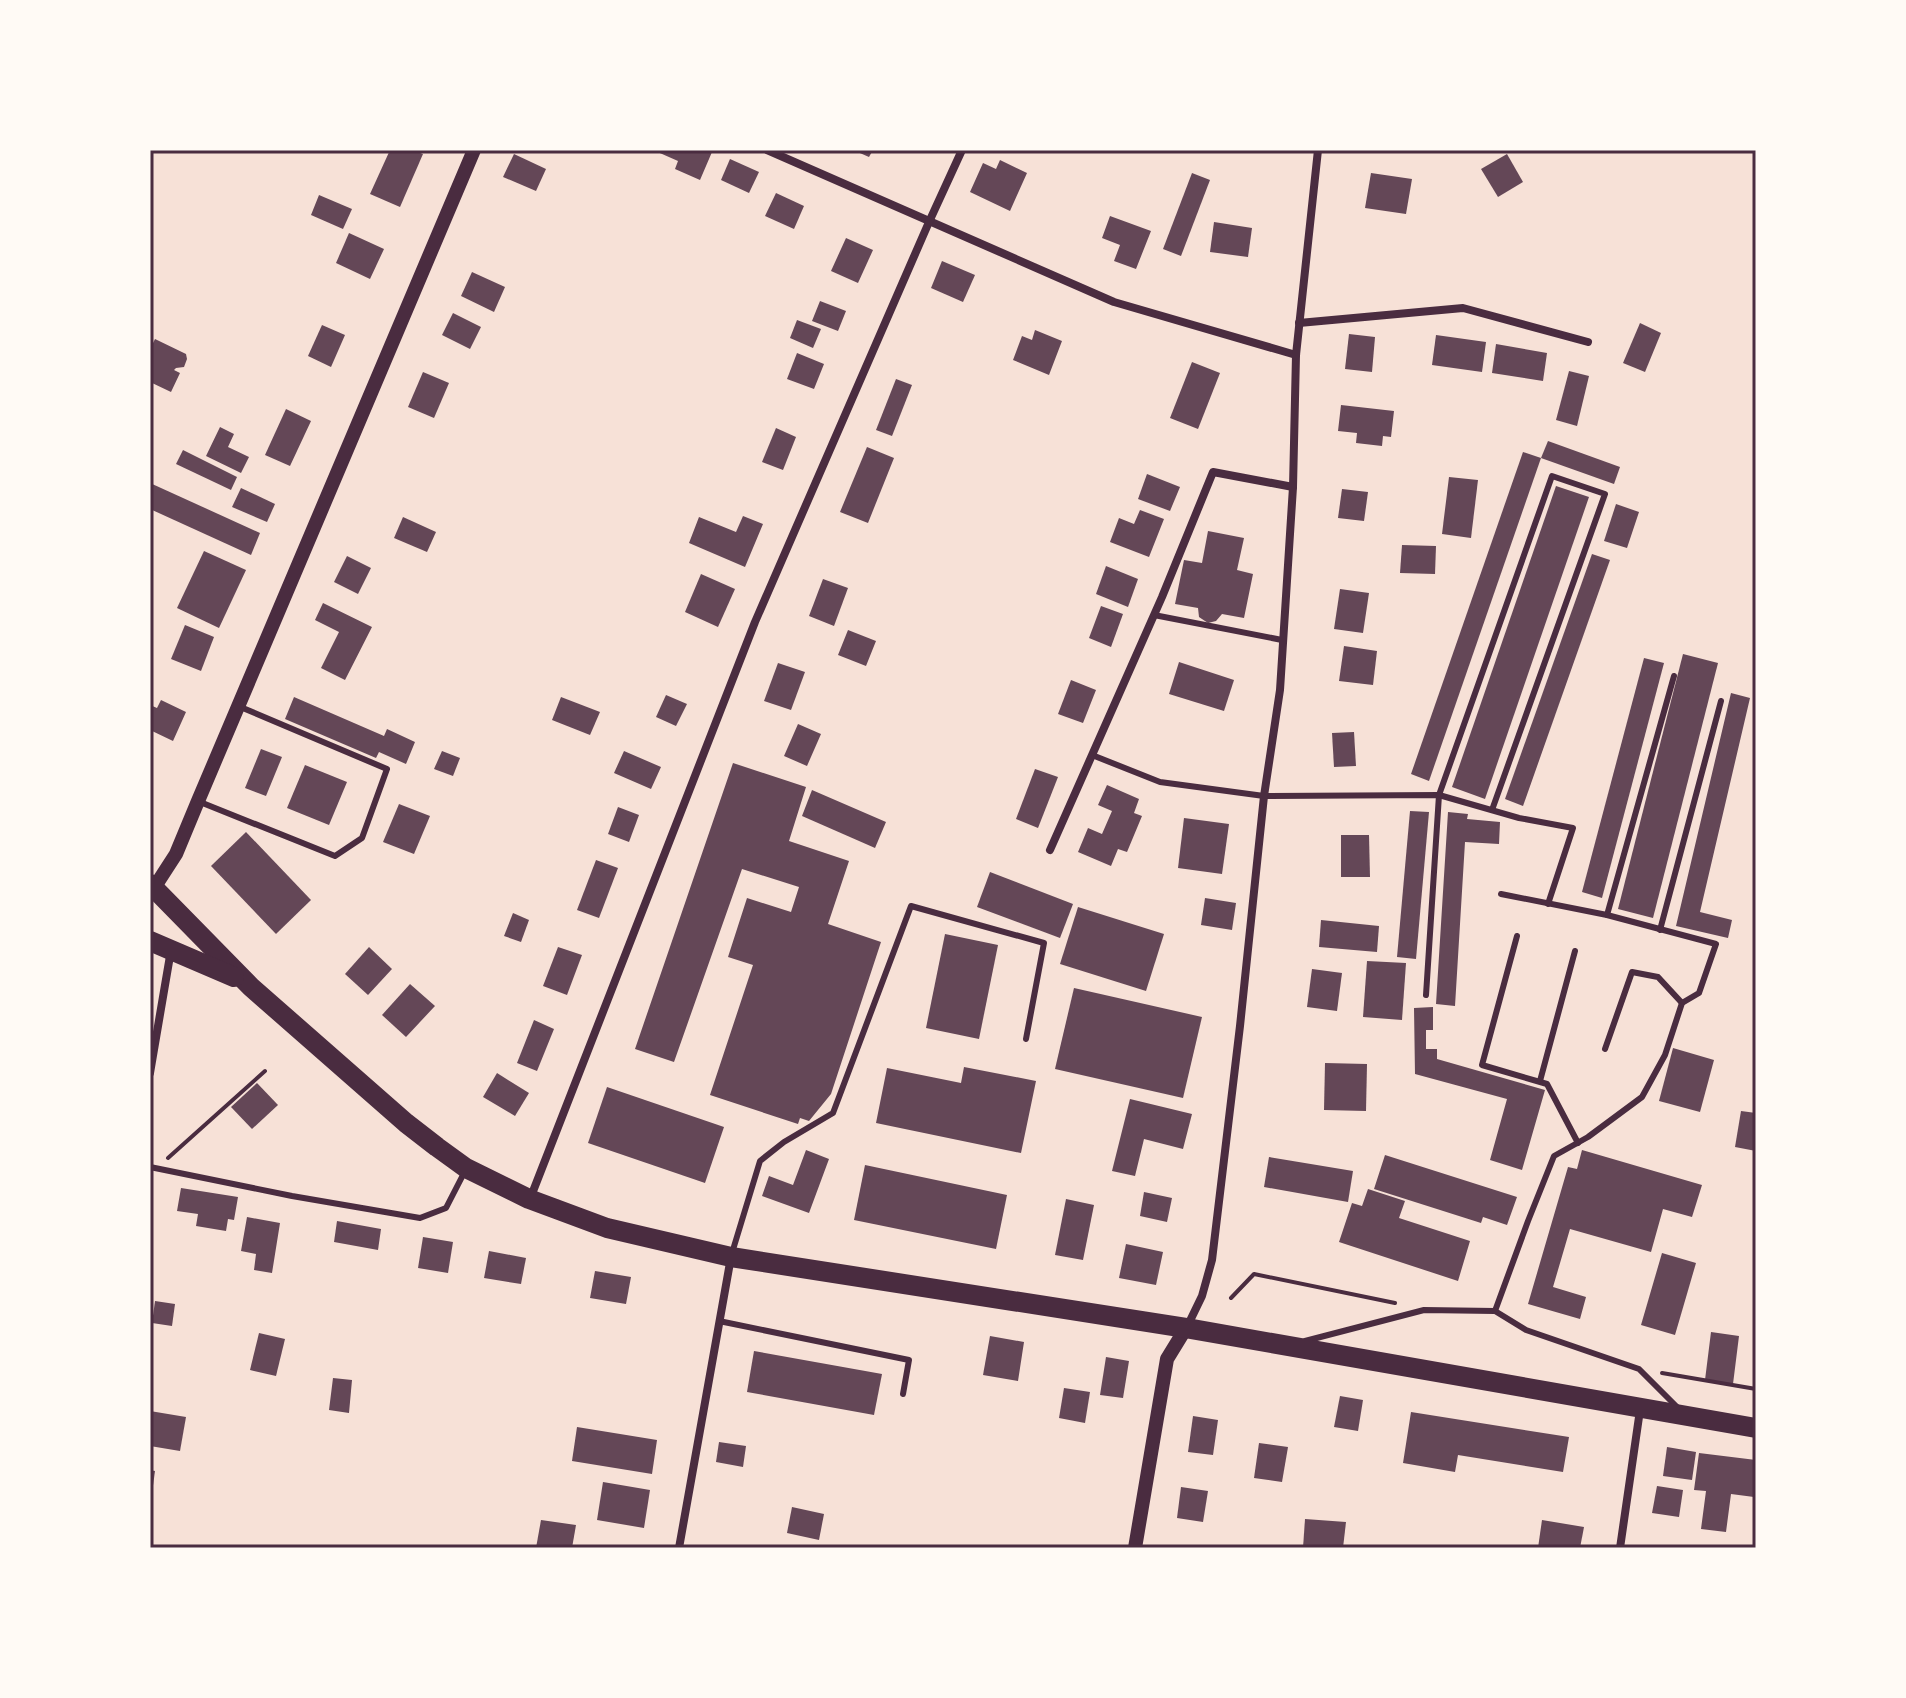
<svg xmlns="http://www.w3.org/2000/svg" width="1906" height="1698" font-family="'Golos Text',sans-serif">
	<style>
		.building { fill: #644757 }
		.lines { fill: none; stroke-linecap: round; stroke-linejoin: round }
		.path { stroke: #4a2c40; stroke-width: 4 }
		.service { stroke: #4a2c40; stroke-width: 6 }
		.minor { stroke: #4a2c40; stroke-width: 8 }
		.tertiary { stroke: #4a2c40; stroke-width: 14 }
		.primary { stroke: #4a2c40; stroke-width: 20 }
		.neatline { fill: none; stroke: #4a2c40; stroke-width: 3 }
	</style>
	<rect width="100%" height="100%" fill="#f7e1d7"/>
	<g class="building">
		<polygon points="390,150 413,150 423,154 400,207 370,194"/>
		<polygon points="653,150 708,150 712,152 700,180 675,169 678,161"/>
		<polygon points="853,150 873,150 869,157"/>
		<polygon points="514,154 546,169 536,191 503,177"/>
		<polygon points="1507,154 1523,182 1498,197 1481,169"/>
		<polygon points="730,159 759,172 749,193 721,180"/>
		<polygon points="1000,160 1027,173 1010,211 970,192 983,163 996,169"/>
		<polygon points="1192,173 1210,180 1181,256 1163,249"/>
		<polygon points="1371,173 1412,179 1406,214 1365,208"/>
		<polygon points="776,193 804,206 794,229 765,216"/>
		<polygon points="319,195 352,209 343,229 311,215"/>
		<polygon points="1110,216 1151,231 1136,269 1114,261 1120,245 1102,238"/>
		<polygon points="1214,222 1252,228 1248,257 1210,252"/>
		<polygon points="349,233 384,249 370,279 336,263"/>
		<polygon points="846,238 873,250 858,283 831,271"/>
		<polygon points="942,261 975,275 963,302 931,288"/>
		<polygon points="472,272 505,287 494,312 461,296"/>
		<polygon points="820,301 846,311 838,331 812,321"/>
		<polygon points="453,313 481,327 470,349 442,335"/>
		<polygon points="797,320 821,329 813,348 790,338"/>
		<polygon points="1640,323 1661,333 1645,372 1623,363"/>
		<polygon points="322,325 345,335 331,367 308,356"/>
		<polygon points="1035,330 1062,341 1049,375 1013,360 1022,336 1032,340"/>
		<polygon points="1349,334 1375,337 1372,372 1345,369"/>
		<polygon points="1436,335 1486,342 1482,372 1432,365"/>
		<polygon points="155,339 186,354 187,359 184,367 176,368 174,370 180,373 171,392 150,382 150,349"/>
		<polygon points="1496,344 1547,353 1543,381 1492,373"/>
		<polygon points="797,353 824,364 814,389 787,379"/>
		<polygon points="1192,362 1220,373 1198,429 1170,418"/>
		<polygon points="1569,371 1589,376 1577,426 1556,420"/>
		<polygon points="423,372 449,383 434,418 408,407"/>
		<polygon points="896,379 912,385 892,436 876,430"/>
		<polygon points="1341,405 1394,411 1391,437 1383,436 1382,446 1356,443 1357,433 1338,431"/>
		<polygon points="286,409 311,421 290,466 265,455"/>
		<polygon points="220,427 234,434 228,447 249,457 241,473 206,456"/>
		<polygon points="776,428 796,437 783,470 762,462"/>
		<polygon points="1548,441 1620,467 1614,484 1541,458"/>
		<polygon points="867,447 894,458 868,523 840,512"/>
		<polygon points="183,450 237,477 231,490 176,464"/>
		<polygon points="1523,452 1541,458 1429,781 1411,774"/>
		<polygon points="1147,474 1180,487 1170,511 1138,499"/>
		<polygon points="1449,477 1478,480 1471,538 1442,534"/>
		<polygon points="150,483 260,533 251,555 150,509"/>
		<polygon points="1556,486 1589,497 1485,799 1452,787"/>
		<polygon points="241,488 275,504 267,522 232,507"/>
		<polygon points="1342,489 1368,492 1364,521 1338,518"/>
		<polygon points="1616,504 1639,512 1627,548 1604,541"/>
		<polygon points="1140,510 1164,519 1149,557 1110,542 1119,518 1134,524"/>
		<polygon points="743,516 763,524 745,567 689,543 699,517 736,532"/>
		<polygon points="403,517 436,532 427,552 394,538"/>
		<polygon points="1208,531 1244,538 1237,570 1253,574 1244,618 1222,614 1216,621 1208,623 1199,617 1198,608 1175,604 1184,560 1202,563"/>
		<polygon points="1402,545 1436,546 1435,574 1400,573"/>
		<polygon points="204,551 246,570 219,628 177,608"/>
		<polygon points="1592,554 1610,560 1523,806 1505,799"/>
		<polygon points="347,556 371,568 358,594 334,582"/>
		<polygon points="1106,566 1138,579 1128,607 1096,594"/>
		<polygon points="701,574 735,589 718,627 685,612"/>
		<polygon points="823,579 848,588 834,626 809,616"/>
		<polygon points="1340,589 1369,593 1363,633 1334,629"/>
		<polygon points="323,603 372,627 345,680 321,668 339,632 315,620"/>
		<polygon points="1101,606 1123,614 1111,647 1089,638"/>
		<polygon points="185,625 214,637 201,671 171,659"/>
		<polygon points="848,630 876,641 866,666 838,655"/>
		<polygon points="1344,646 1377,651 1373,685 1339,681"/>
		<polygon points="1683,654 1718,663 1653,918 1618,909"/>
		<polygon points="1644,658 1664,663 1602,898 1582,892"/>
		<polygon points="1179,662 1234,680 1224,711 1169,694"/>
		<polygon points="778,663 805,672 791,710 764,701"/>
		<polygon points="1071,680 1096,690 1083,723 1058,714"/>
		<polygon points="1731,693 1750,698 1700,912 1732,920 1728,938 1676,926"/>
		<polygon points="666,695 687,704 676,726 656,717"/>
		<polygon points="294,697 384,736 387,729 415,742 406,764 379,752 376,758 285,719"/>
		<polygon points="561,697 600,712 590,735 552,720"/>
		<polygon points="161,700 186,712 173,741 150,730 150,705 157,708"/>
		<polygon points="798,724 821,734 807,766 784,756"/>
		<polygon points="1354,732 1356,766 1334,767 1332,733"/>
		<polygon points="261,749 282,757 266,796 245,788"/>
		<polygon points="442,751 460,758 453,776 434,769"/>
		<polygon points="624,751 661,767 651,789 614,773"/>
		<polygon points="733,763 806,787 789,841 849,861 828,924 881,942 831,1094 809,1121 800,1118 798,1124 710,1095 753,965 728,957 747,898 791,912 799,887 742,869 674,1062 635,1049"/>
		<polygon points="305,765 347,782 329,825 287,808"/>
		<polygon points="1035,769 1058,777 1038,828 1016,819"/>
		<polygon points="1107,785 1139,799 1134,813 1142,816 1127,852 1118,849 1111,866 1078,852 1088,828 1102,834 1112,811 1098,805"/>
		<polygon points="812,790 886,822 875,848 802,816"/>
		<polygon points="399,804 430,816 414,854 383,842"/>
		<polygon points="618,807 639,815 629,842 608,834"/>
		<polygon points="1410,811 1429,812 1416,959 1397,957"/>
		<polygon points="1448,812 1468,814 1467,819 1500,822 1499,844 1465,842 1455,1006 1436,1004"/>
		<polygon points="1184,818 1229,824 1222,874 1178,868"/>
		<polygon points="246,832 311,900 276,934 211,866"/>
		<polygon points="1341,835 1369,835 1370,877 1341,877"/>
		<polygon points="596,860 618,868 599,918 577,910"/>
		<polygon points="990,872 1073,904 1060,938 977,907"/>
		<polygon points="1205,898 1236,903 1232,930 1201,925"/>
		<polygon points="1078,907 1164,934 1146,991 1060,964"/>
		<polygon points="513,913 529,920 521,942 504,936"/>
		<polygon points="1321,920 1379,926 1377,952 1319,947"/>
		<polygon points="945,934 998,945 979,1039 926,1028"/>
		<polygon points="369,947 392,969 368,995 345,974"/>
		<polygon points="558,947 582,955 567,995 543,986"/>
		<polygon points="1367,961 1406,963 1402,1020 1363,1017"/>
		<polygon points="1312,969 1342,973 1337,1011 1307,1007"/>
		<polygon points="410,984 435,1006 406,1037 382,1015"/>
		<polygon points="1074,988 1202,1017 1183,1098 1055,1069"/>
		<polygon points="1433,1007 1433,1030 1426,1030 1426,1049 1437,1049 1437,1059 1545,1090 1522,1170 1490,1160 1507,1099 1415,1074 1414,1008"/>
		<polygon points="534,1020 554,1029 537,1071 517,1063"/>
		<polygon points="1673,1048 1714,1060 1700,1112 1659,1101"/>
		<polygon points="1325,1063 1367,1064 1366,1111 1324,1110"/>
		<polygon points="964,1067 1036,1081 1021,1153 876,1123 887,1068 961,1083"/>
		<polygon points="497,1073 529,1093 515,1116 483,1097"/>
		<polygon points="257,1083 278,1105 252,1129 231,1107"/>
		<polygon points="607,1087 724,1127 705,1183 588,1143"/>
		<polygon points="1130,1099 1192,1114 1183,1149 1144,1139 1135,1176 1112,1171"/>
		<polygon points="1741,1111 1756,1113 1756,1151 1735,1147"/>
		<polygon points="806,1150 829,1159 809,1213 762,1196 769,1176 793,1185"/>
		<polygon points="1582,1150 1702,1185 1692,1217 1663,1209 1651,1252 1570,1229 1553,1287 1586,1297 1580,1319 1528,1304 1568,1167 1577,1169"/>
		<polygon points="1385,1155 1517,1197 1507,1225 1483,1217 1481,1223 1374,1189"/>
		<polygon points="1269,1157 1353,1171 1348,1202 1264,1187"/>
		<polygon points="865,1165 1007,1195 996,1249 854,1220"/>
		<polygon points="181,1188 238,1197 234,1220 228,1219 226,1231 196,1226 198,1214 177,1211"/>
		<polygon points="1368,1189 1405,1201 1399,1218 1470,1241 1458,1281 1339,1242 1352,1203 1362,1206"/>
		<polygon points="1144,1192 1172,1198 1167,1222 1140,1216"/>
		<polygon points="1066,1199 1094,1205 1083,1260 1055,1255"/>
		<polygon points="247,1217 280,1223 272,1273 254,1270 256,1254 241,1251"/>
		<polygon points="337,1221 381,1229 378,1250 334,1242"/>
		<polygon points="423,1237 453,1242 448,1273 418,1268"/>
		<polygon points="1126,1244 1163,1252 1156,1285 1119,1278"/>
		<polygon points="489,1251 526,1258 521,1284 484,1278"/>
		<polygon points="1662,1253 1696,1263 1675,1335 1641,1325"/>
		<polygon points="595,1271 631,1277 626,1304 590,1298"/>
		<polygon points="155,1301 175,1304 172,1326 152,1323"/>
		<polygon points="1711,1332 1739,1336 1733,1384 1705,1380"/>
		<polygon points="259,1333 285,1339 276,1376 250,1370"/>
		<polygon points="990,1336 1024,1342 1018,1381 983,1375"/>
		<polygon points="754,1351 882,1374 874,1415 747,1392"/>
		<polygon points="1106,1357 1129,1361 1123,1398 1100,1395"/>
		<polygon points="333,1378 352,1380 349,1413 329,1410"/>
		<polygon points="1064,1388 1090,1392 1085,1423 1059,1418"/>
		<polygon points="1340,1396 1363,1400 1358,1431 1334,1427"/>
		<polygon points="150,1411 186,1417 180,1451 150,1446"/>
		<polygon points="1411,1412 1569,1437 1563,1472 1458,1455 1455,1472 1403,1463"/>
		<polygon points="1193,1416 1218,1420 1213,1455 1188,1452"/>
		<polygon points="577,1427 657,1440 652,1474 572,1461"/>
		<polygon points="719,1442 746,1446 743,1467 716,1462"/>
		<polygon points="1259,1443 1288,1447 1282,1482 1254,1478"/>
		<polygon points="1667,1447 1696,1452 1692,1480 1663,1476"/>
		<polygon points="1699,1453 1756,1460 1754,1497 1731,1494 1726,1532 1701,1529 1706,1491 1694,1490"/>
		<polygon points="150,1470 155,1471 152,1493 150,1493"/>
		<polygon points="603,1482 650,1490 644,1528 597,1520"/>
		<polygon points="1657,1486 1683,1490 1679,1517 1652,1513"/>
		<polygon points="1181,1487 1208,1491 1203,1522 1177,1518"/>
		<polygon points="792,1507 824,1514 819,1540 787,1533"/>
		<polygon points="1305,1519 1346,1522 1343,1548 1303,1548"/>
		<polygon points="541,1520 576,1525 572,1548 536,1548"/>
		<polygon points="1542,1520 1584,1527 1580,1548 1538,1548"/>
	</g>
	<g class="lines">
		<g class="path">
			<polyline points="168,1158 265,1071"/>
			<polyline points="1231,1298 1254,1274 1395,1303"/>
			<polyline points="1662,1373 1756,1389"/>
		</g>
		<g class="service">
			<polyline points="1154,615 1282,640"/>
			<polyline points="1092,755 1160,782 1264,796 1439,795 1519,818 1573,828 1548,904"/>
			<polyline points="200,802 335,856 362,838 387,769 238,706"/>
			<polyline points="1607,915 1674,676"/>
			<polyline points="1660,930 1721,701"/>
			<polyline points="1517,936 1482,1065 1547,1084 1578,1143"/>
			<polyline points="1426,995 1439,795 1552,476 1605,494 1492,810"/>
			<polyline points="1605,1049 1632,972 1658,977 1682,1003"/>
			<polyline points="1540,1081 1575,951"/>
			<polyline points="150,1167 292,1196 420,1218 446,1208 465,1171"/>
			<polyline points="732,1253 760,1161 784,1142 833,1113 911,906 1044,943 1026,1039"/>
			<polyline points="1495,1311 1528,1221 1554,1156 1588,1137 1642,1097 1665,1055 1682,1003 1699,993 1716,944 1607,915 1501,894"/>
			<polyline points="719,1321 909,1360 903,1394"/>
			<polyline points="1305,1341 1424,1310 1495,1311 1526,1330 1639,1369 1678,1408"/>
		</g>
		<g class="minor">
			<polyline points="767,150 1114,302 1296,355"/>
			<polyline points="1299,323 1463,308 1588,342"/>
			<polyline points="1050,850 1162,597 1213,472 1293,487"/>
			<polyline points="150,1073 171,950"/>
			<polyline points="530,1199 755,622 929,222 962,150"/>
			<polyline points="1187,1327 1202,1296 1212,1260 1240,1026 1264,796 1280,690 1293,487 1296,355 1318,150"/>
			<polyline points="679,1548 731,1257"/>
			<polyline points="1620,1548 1640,1410"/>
		</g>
		<g class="tertiary">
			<polyline points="154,888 176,854 198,801 474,150"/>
			<polyline points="1135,1548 1167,1359 1186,1328"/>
		</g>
		<g class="primary">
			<polyline points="150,884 251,987 406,1123 437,1147 466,1168 529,1199 607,1228 731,1257 1186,1328 1756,1428"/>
			<polyline points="150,941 234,977"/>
		</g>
	</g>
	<rect width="1906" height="1698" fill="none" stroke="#fffaf5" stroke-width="304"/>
	<rect x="152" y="152" width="1602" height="1394" class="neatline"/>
</svg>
